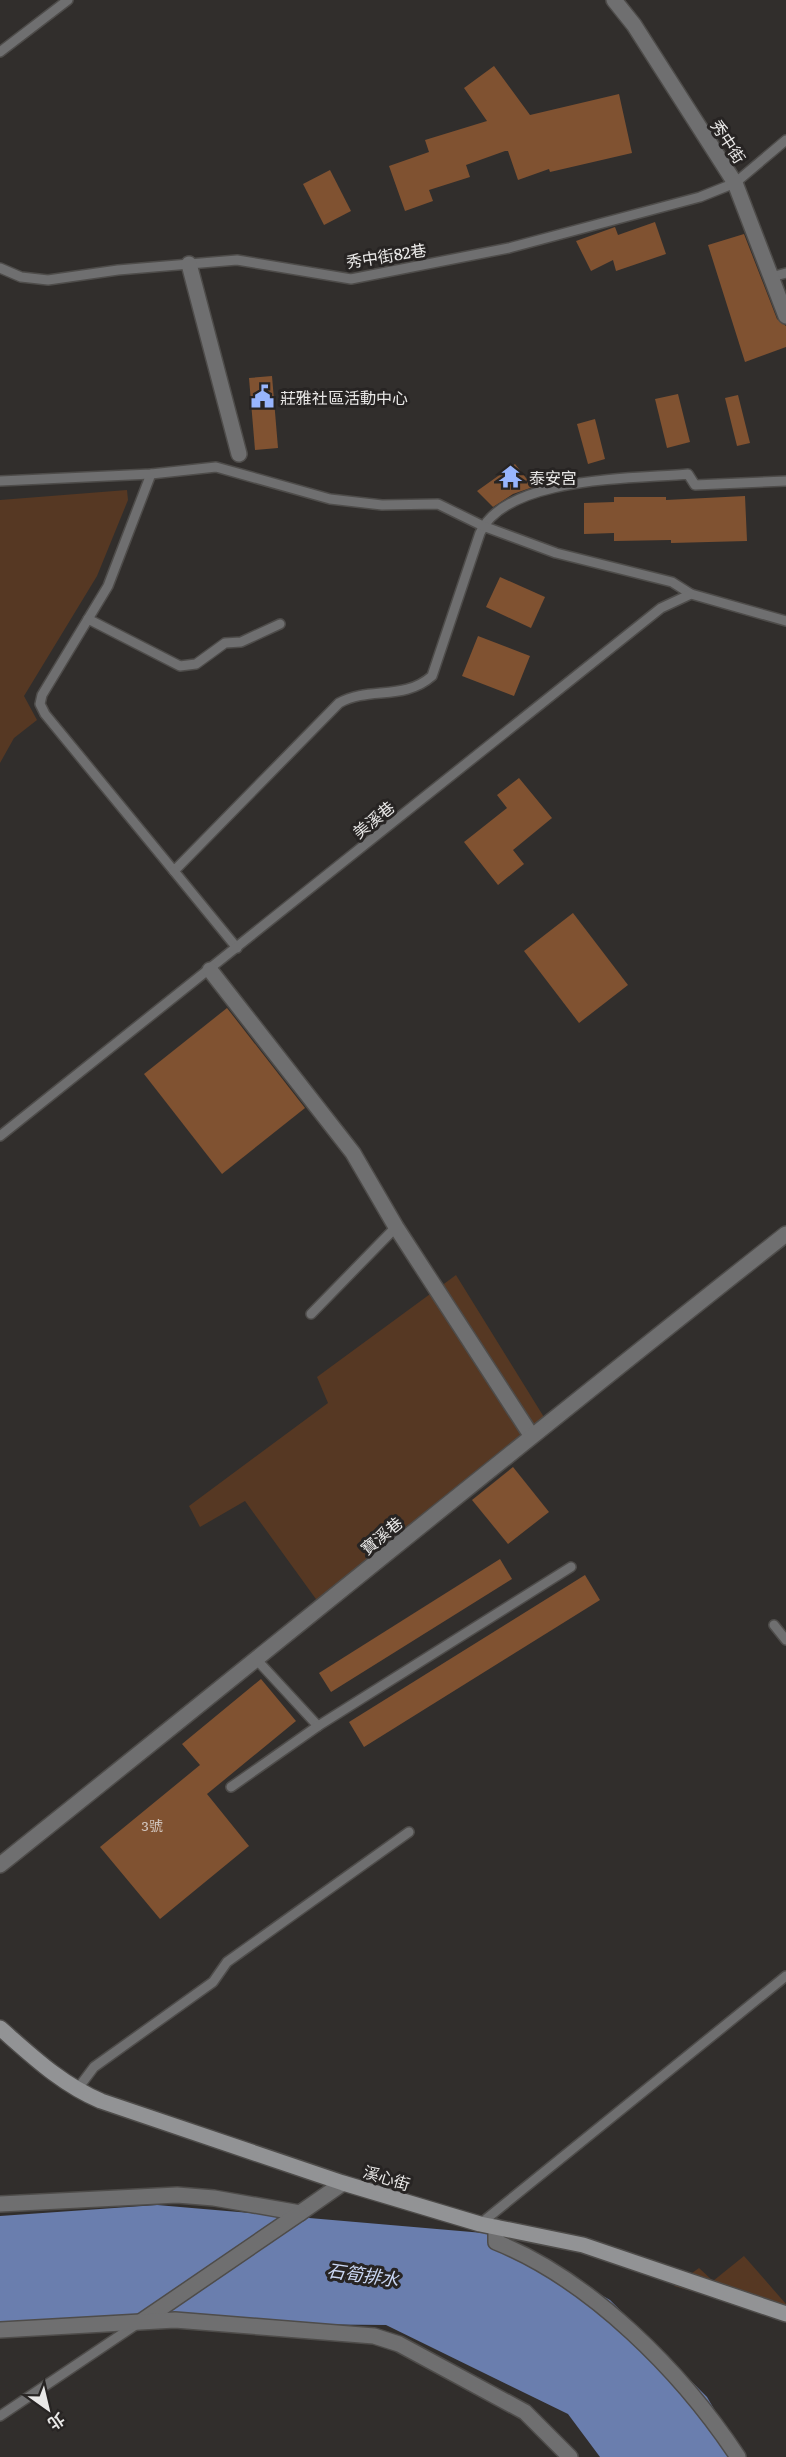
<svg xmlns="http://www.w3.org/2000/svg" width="786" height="2457" font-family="Literata,'Noto Sans TC',serif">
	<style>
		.green { fill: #563823 }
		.water { fill: #6a7eae }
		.building { fill: #805231 }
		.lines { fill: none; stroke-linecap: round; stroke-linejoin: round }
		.lane-casing { stroke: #4e4c4a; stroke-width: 12 }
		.street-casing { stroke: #4e4c4a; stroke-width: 18 }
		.secondary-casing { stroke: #4e4c4a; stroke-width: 18 }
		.lane { stroke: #6f6f70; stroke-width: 9 }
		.street { stroke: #6f6f70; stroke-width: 15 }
		.secondary { stroke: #929395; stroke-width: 15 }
		.labels { text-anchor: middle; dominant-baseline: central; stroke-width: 6; stroke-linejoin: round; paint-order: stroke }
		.number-label { font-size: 14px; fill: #cfc2ba }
		.street-label { font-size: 16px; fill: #e9e8e7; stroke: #272423 }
		.poi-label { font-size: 16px; fill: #e9e8e7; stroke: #272423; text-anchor: start }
		.water-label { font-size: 18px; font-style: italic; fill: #cad7f4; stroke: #272423 }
	</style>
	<rect width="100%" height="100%" fill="#312e2c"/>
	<g class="green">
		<polygon points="127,490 128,500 97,576 24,696 37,720 14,738 0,763 0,500"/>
		<polygon points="456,1275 547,1422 321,1606 245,1501 200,1527 189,1506 328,1403 317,1377"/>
		<polygon points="744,2256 786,2304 786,2318 674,2286 699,2268 713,2281"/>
	</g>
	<polygon class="water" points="157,2205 495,2234 610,2300 707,2397 742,2457 600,2457 568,2414 386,2325 0,2321 0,2216"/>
	<g class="building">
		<polygon points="494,66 530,115 619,94 632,153 550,172 549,169 518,180 508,151 505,151 466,165 470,177 429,190 433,201 405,211 389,166 429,152 425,140 487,121 464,88"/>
		<polygon points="330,170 351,211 324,225 303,184"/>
		<polygon points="655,222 666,254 616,271 613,260 591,271 576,241 615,227 618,235"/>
		<polygon points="744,234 777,319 786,326 786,347 745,362 708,245"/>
		<polygon points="272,376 278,448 255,450 249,378"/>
		<polygon points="678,394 690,442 667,448 655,399"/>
		<polygon points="738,395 750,443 737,446 725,398"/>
		<polygon points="595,419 605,459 588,464 577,424"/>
		<polygon points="515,464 533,487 513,494 493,507 477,491"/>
		<polygon points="745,496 747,541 671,543 671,540 614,541 614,533 584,534 584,503 614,502 614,497 666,497 666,500"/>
		<polygon points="500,577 545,597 531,628 486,607"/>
		<polygon points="478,636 530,656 514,696 462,676"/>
		<polygon points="519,778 552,818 513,850 524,864 498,885 464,842 507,808 497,795"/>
		<polygon points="573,913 628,985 579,1023 524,951"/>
		<polygon points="227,1008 305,1108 222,1174 144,1074"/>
		<polygon points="513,1467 549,1512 508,1544 472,1500"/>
		<polygon points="500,1559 512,1579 331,1692 319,1673"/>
		<polygon points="585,1575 600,1600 364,1747 349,1722"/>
		<polygon points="261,1679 296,1721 207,1794 249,1846 160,1919 100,1847 200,1765 182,1744"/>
	</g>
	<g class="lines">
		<defs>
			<g id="lane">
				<polyline points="0,52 68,0"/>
				<polyline points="0,268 21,277 48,280 118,270 237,260 351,279 509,248 700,197 735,183 786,140"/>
				<polyline points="771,277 786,273"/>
				<path d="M151 474 108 586 42 695 40 704 45 714 174 871 339 703C369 686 404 701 432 676L480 533C506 476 633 479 688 474L695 485 786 481"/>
				<polyline points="0,481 151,474 216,467 330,499 382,505 438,504 483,526 556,553 672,582 691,594"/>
				<polyline points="88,619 180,666 196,664 225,643 241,642 280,624"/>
				<polyline points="174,871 237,948"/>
				<polyline points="0,1136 661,608 691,594 786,621"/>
				<polyline points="311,1314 396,1227"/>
				<polyline points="774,1625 786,1640"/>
				<polyline points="257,1660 318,1726"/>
				<polyline points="231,1787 318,1726 571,1567"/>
				<polyline points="76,2091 94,2067 213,1982 227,1962 409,1832"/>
				<polyline points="480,2224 786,1976"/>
				<polyline points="0,2416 137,2324"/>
			</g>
			<g id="street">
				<polyline points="614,0 634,25 735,183 786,316"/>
				<polyline points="189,264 239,454"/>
				<polyline points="210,970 353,1153 396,1227 531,1435"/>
				<path d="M0 1865C263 1655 522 1442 786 1234"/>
				<polyline points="0,2204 177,2195 214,2198 300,2213 343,2183"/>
				<path d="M496 2227V2242C591 2280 682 2372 738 2457"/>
				<polyline points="142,2321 300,2213"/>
				<polyline points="0,2330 175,2320 374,2336 399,2344 525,2412 570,2457"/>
			</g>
			<path id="secondary" d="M0 2028C32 2056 61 2084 101 2101L343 2183 480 2224 583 2245 786 2314"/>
		</defs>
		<use href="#lane" class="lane-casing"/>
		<use href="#street" class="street-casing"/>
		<use href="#secondary" class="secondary-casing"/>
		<use href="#lane" class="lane"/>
		<use href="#street" class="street"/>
		<use href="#secondary" class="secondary"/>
	</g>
	<defs>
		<symbol id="civic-bare" viewBox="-9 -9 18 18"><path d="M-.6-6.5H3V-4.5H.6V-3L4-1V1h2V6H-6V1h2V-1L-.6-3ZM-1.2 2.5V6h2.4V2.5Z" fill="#98b5fd" stroke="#272423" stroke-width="2.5" paint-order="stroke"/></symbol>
		<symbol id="temple-bare" viewBox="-9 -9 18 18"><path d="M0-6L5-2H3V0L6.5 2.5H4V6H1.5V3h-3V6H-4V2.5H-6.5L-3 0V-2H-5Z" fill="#98b5fd" stroke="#272423" stroke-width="2.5" paint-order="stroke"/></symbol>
	</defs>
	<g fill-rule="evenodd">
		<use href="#civic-bare" x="246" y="380" width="33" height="33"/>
		<use href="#temple-bare" x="494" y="460" width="33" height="33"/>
	</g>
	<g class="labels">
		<g class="number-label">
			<text x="152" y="1825">3號</text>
		</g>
		<g class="street-label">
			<text transform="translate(729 141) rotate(57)">秀中街</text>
			<text transform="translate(386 255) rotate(-9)">秀中街82巷</text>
			<text transform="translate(373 819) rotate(-39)">美溪巷</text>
			<text transform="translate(381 1535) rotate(-40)">寶溪巷</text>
			<text transform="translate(387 2177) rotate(17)">溪心街</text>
		</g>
		<g class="poi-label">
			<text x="280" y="397">莊雅社區活動中心</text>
			<text x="529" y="477">泰安宮</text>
		</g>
		<g class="water-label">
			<text transform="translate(363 2274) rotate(8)">石筍排水</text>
		</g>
	</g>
	<g transform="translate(48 2409) rotate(146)" stroke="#272423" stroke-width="4.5" paint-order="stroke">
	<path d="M0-4.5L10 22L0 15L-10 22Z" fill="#e9e8e7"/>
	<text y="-9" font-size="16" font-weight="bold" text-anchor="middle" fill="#e9e8e7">北</text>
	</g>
</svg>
